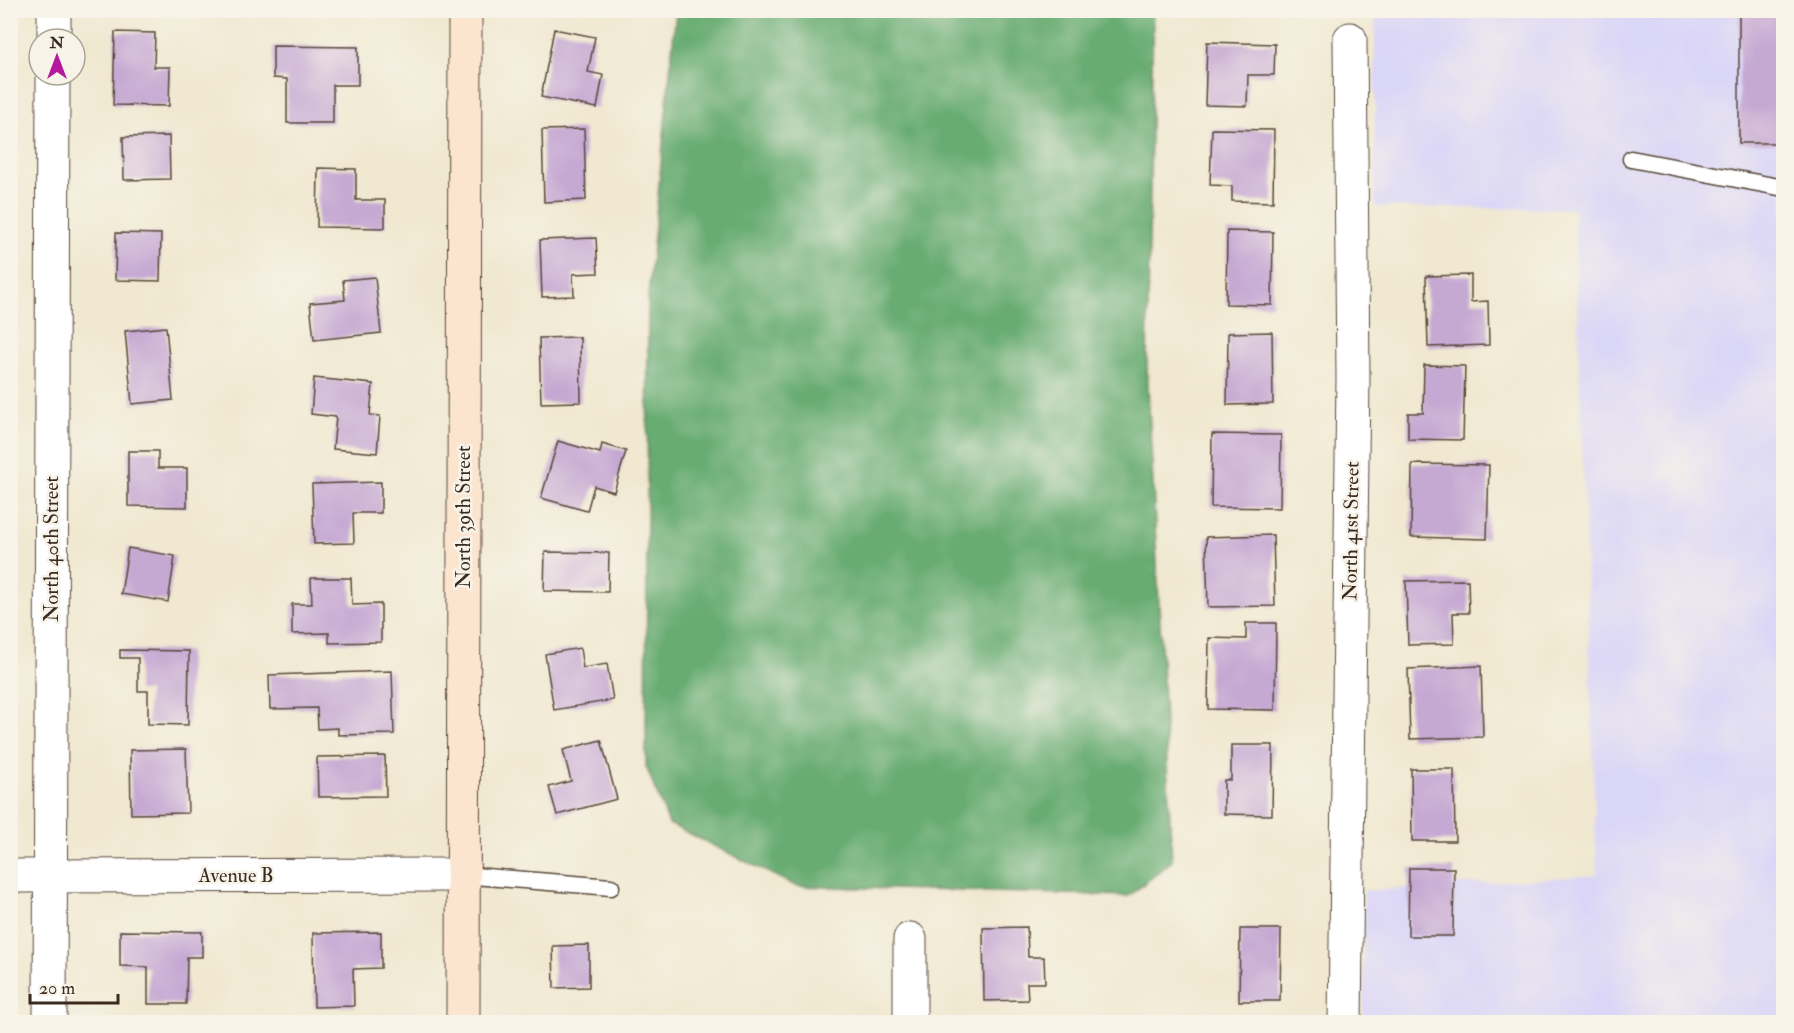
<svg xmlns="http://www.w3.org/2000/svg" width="1794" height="1033" font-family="'IM FELL Double Pica',serif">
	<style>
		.built { fill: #dad6f7 }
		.forest { fill: #67ac72; stroke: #516b48; stroke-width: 1.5 }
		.building { fill: #c6a9d3 }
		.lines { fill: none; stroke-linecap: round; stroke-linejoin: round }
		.lane-casing { stroke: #564639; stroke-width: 19 }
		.street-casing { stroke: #564639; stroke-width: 35 }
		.secondary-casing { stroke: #564639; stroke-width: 35 }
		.lane { stroke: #fff; stroke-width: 16 }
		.street { stroke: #fff; stroke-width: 33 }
		.secondary { stroke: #fce5cf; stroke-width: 33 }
		.labels { text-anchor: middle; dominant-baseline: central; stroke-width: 5; stroke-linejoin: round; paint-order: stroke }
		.street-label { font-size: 20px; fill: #3b2a1e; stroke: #f7f3e8 }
	</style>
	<rect width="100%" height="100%" fill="#f7f3e8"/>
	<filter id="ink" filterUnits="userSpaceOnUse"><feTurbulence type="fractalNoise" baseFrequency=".0167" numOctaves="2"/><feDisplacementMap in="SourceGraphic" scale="12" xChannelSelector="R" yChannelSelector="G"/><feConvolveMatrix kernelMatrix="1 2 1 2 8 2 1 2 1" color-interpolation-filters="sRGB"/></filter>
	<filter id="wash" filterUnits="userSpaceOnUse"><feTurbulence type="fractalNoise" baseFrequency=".008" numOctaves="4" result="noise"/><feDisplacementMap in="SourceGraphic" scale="24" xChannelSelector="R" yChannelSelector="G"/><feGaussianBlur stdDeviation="1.35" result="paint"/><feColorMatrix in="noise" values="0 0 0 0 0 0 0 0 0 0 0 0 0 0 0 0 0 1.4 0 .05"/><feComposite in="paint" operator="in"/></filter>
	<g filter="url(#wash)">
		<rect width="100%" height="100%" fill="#f0e8d0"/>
		<polygon class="built" points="1375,11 1783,11 1783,1022 1363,1022 1364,891 1597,875 1574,209 1375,207"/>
		<polygon class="forest" points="676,11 1153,11 1147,366 1172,861 1129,896 796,886 669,824 646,766 648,297"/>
		<g id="blocks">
			<g class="building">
				<rect x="1739" y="10" width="45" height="133"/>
				<polygon points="554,29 595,37 588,72 603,75 597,108 541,97"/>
				<polygon points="115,32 155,33 154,67 170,67 169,106 113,105"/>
				<polygon points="1207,42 1275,44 1274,75 1248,75 1247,106 1205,105"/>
				<polygon points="273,46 358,47 358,85 333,85 333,123 287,123 287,79 273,78"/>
				<polygon points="584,129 586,200 544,202 542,130"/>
				<polygon points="1212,129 1274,130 1273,202 1232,201 1232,186 1210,185"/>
				<polygon points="169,136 170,179 124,180 123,137"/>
				<polygon points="318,168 356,169 356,200 385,200 385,228 317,227"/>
				<polygon points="1227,231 1273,232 1272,305 1226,304"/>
				<polygon points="116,233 161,234 160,281 115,280"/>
				<polygon points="596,238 598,273 573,274 574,296 542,297 540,240"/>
				<polygon points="1471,275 1471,302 1488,301 1489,345 1428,347 1426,276"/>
				<polygon points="375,277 381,333 314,340 310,303 345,300 343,280"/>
				<polygon points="166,327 173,400 132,404 125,331"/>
				<polygon points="1272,332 1273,404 1227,405 1228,333"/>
				<polygon points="580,337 581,402 541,403 539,338"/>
				<polygon points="1424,365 1465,366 1463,440 1408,439 1408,413 1423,413"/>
				<polygon points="314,378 373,384 370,415 380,416 377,453 333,449 336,417 311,414"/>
				<polygon points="1212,434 1281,435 1280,508 1211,507"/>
				<polygon points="558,441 600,453 602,444 626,451 614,492 594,486 587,511 541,498"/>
				<polygon points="128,451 158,451 158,468 187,468 187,507 128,506"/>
				<polygon points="1412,464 1489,465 1487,539 1411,537"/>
				<polygon points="381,482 381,513 353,513 354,543 314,544 312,484"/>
				<polygon points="1273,535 1275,606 1208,607 1206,537"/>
				<polygon points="128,548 175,556 168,602 121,594"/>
				<polygon points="545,552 609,553 608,592 544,591"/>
				<polygon points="311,578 351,578 352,605 381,604 381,642 329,643 329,633 292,634 292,604 312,604"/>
				<polygon points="1468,580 1469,613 1453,613 1454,644 1408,645 1406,581"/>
				<polygon points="1246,623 1276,623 1275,710 1208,709 1209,638 1246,639"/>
				<polygon points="580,648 583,668 607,664 613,700 554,710 545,654"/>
				<polygon points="120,650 189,651 188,725 148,724 148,691 138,691 138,658 120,658"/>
				<polygon points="1481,666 1483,737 1410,739 1408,669"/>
				<polygon points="392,671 394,734 338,735 338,728 318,729 317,708 270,709 269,675"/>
				<polygon points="601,740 617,799 557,815 549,787 571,781 563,750"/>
				<polygon points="1231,745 1273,745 1272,815 1224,814 1224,780 1231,780"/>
				<polygon points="186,749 188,813 131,814 130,750"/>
				<polygon points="385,756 386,796 318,797 317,757"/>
				<polygon points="1411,769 1454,769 1455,841 1412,841"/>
				<polygon points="1409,868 1454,868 1453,936 1408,936"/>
				<polygon points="1027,927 1028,957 1044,957 1045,983 1027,983 1028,1000 984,1001 983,928"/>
				<polygon points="1240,929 1281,929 1280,1001 1239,1001"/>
				<polygon points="120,931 202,932 202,957 187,957 186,1004 148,1004 148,967 120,966"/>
				<polygon points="381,932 381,968 353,969 354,1006 314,1007 313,933"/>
				<polygon points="589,945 589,987 554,988 553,946"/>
			</g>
		</g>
	</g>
	<g filter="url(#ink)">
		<use href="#blocks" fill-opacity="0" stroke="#564639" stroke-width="1.5"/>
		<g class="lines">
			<defs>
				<g id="lane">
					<polyline points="1631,159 1784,188"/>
					<polyline points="462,875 611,887"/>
				</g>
				<g id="street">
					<polyline points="54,39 54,10"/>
					<polyline points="10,876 462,875"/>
					<polyline points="910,939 910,1022"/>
					<polyline points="50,1022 53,75"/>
					<polyline points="1345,1022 1353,378 1350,39"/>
				</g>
				<polyline id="secondary" points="463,1022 465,10"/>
			</defs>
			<use href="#lane" class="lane-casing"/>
			<use href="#street" class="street-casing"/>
			<use href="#secondary" class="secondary-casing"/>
			<use href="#lane" class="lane"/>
			<use href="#street" class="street"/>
			<use href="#secondary" class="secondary"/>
		</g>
	</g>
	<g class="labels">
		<g class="street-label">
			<text transform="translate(463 517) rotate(-90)">North 39th Street</text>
			<text transform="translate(1351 531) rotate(-89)">North 41st Street</text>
			<text transform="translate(51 549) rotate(-90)">North 40th Street</text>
			<text x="236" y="875">Avenue B</text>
		</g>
	</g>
	<rect width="1794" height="1033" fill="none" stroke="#f7f3e8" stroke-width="36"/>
	<g transform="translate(57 57)"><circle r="28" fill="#f7f3e8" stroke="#aca397" stroke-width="1.5"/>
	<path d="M0-4.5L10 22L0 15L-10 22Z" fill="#b5179e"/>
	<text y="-9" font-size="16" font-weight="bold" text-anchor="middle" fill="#3b2a1e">N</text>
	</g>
	<path d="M30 994v9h88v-9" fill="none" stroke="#3b2a1e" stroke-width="3"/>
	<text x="39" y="994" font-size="18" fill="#3b2a1e" stroke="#f7f3e8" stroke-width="4.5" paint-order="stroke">20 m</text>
</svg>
